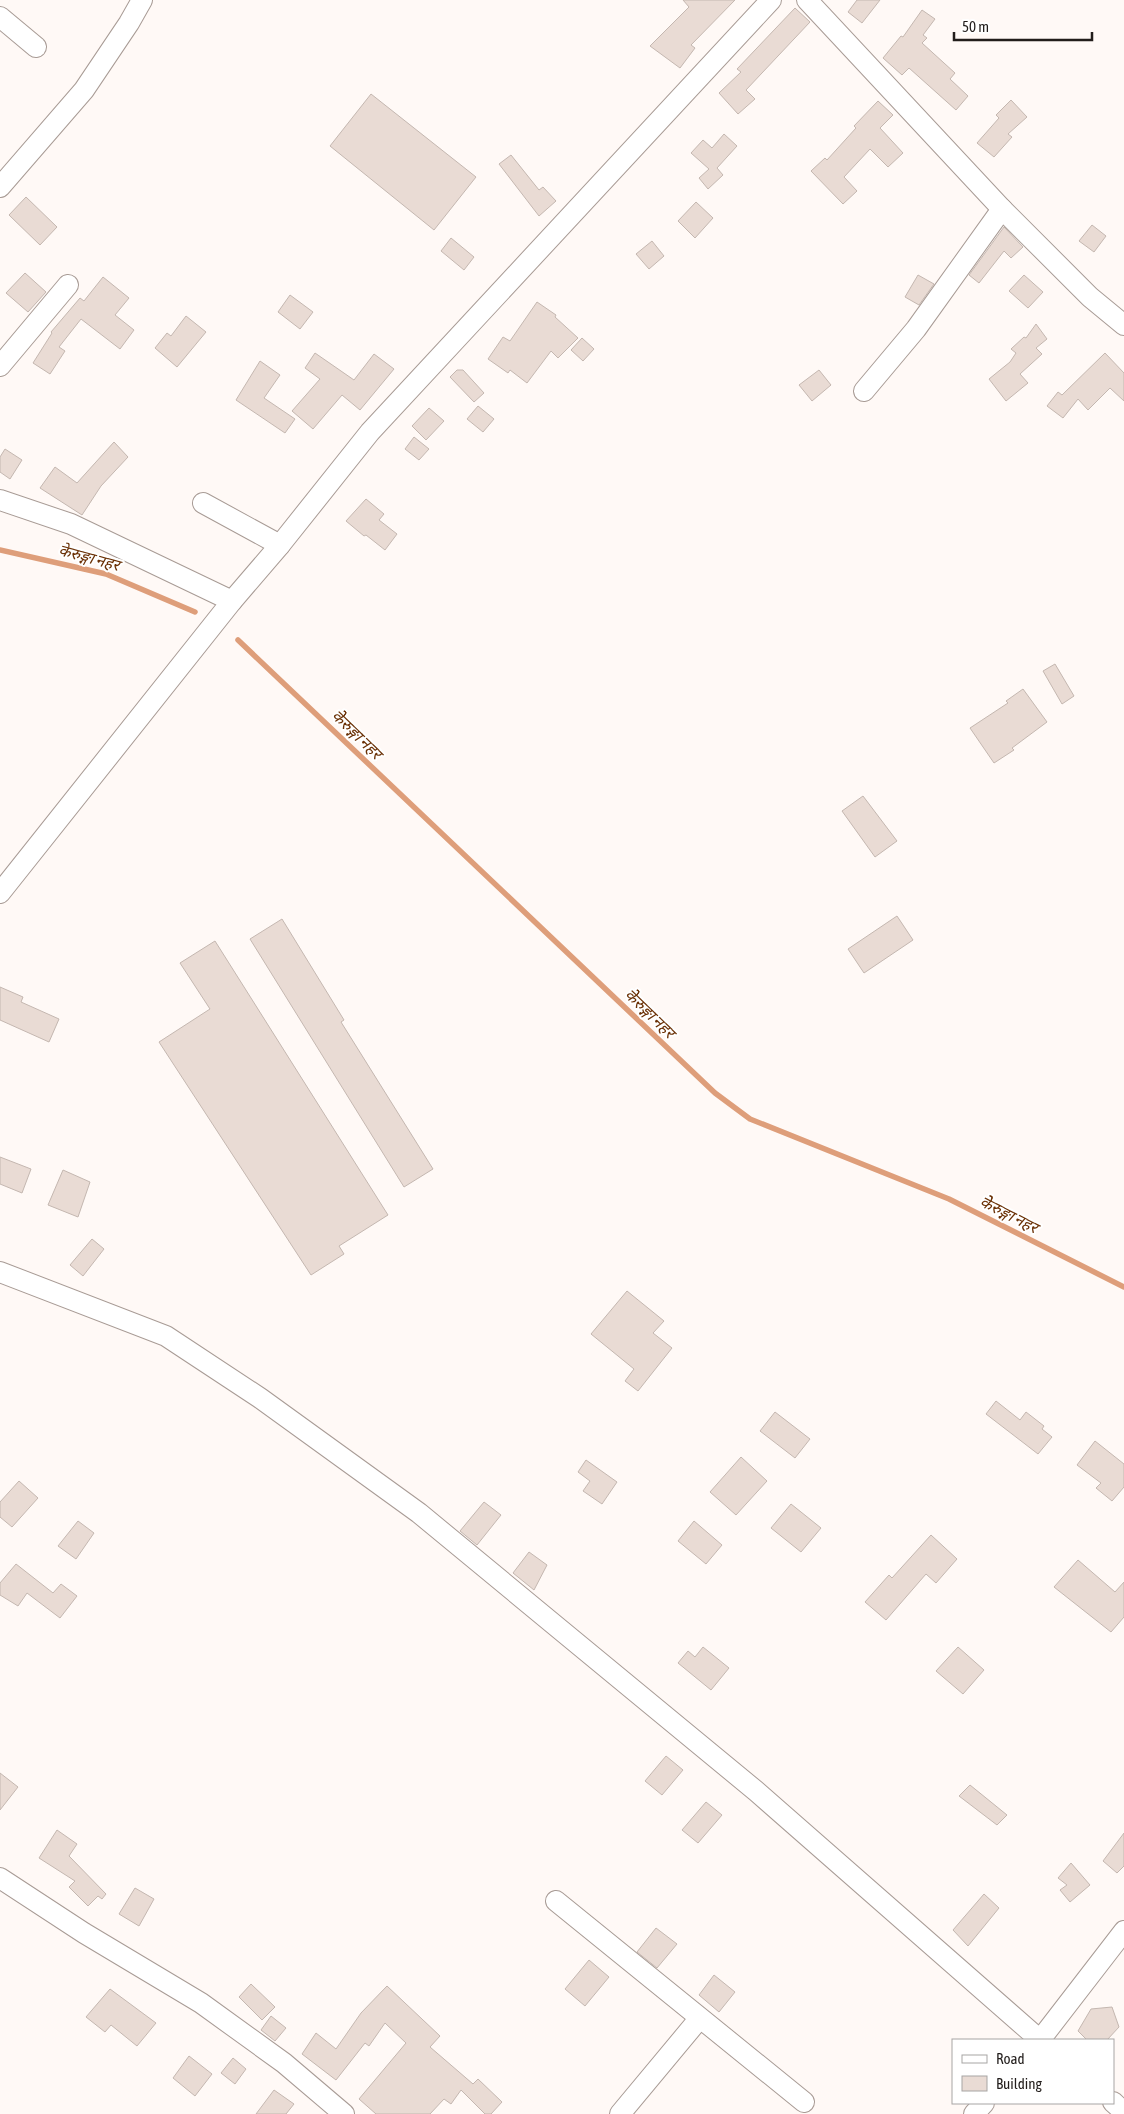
<svg xmlns="http://www.w3.org/2000/svg" width="1124" height="2114" font-family="'Asap Condensed','Noto Sans Devanagari',sans-serif">
	<style>
		.lines { fill: none; stroke-linecap: round; stroke-linejoin: round }
		.stream { stroke: #de9e7a; stroke-width: 5.5 }
		.building { fill: #e9dbd4; stroke: #c4b7b0 }
		.minor-casing { stroke: #a89b95; stroke-width: 22 }
		.minor { stroke: #fff; stroke-width: 20 }
		.labels { text-anchor: middle; dominant-baseline: central; stroke-width: 4; stroke-linejoin: round; paint-order: stroke }
		.water-label { font-size: 16px; font-style: italic; fill: #6a3005; stroke: #fff }
	</style>
	<rect width="100%" height="100%" fill="#fff9f6"/>
	<g class="lines">
		<g class="stream">
			<polyline points="0,550 106,574 195,612"/>
			<polyline points="238,640 715,1093 750,1119 949,1199 1124,1287"/>
		</g>
	</g>
	<g class="building">
		<polygon points="683,0 735,0 691,45 695,48 680,68 650,46 689,7"/>
		<polygon points="857,0 880,0 862,23 848,12"/>
		<polygon points="795,8 810,22 746,90 755,99 738,114 719,93 741,72 737,69"/>
		<polygon points="922,10 935,19 923,35 927,38 922,43 955,73 950,79 968,96 956,110 909,68 902,75 883,58 901,36 903,37"/>
		<polygon points="371,94 476,177 434,230 330,146"/>
		<polygon points="1011,100 1027,117 1008,134 1012,137 994,157 977,143 999,118 996,115"/>
		<polygon points="878,101 893,115 880,128 903,153 888,167 870,149 844,177 857,191 843,204 811,171 825,158 827,160 856,128 854,126"/>
		<polygon points="724,134 737,146 717,168 723,175 708,189 699,178 709,169 691,153 703,140 712,148"/>
		<polygon points="511,155 539,190 543,187 556,201 539,216 499,164"/>
		<polygon points="26,197 57,227 40,245 9,215"/>
		<polygon points="696,202 713,218 695,238 678,221"/>
		<polygon points="1092,225 1106,236 1094,252 1079,241"/>
		<polygon points="1004,227 1023,247 1011,258 1004,251 979,283 969,275"/>
		<polygon points="451,238 474,257 464,270 441,251"/>
		<polygon points="652,241 664,256 649,269 636,254"/>
		<polygon points="25,273 46,292 28,312 6,293"/>
		<polygon points="918,275 934,284 919,305 905,297"/>
		<polygon points="1024,275 1043,292 1028,308 1009,291"/>
		<polygon points="103,277 129,298 115,315 134,330 120,349 81,319 59,347 65,351 50,374 33,363 52,333 51,332 80,298 84,301"/>
		<polygon points="290,295 313,312 300,329 278,312"/>
		<polygon points="537,302 556,315 555,317 578,338 558,358 551,351 527,383 510,370 508,373 488,359 503,337 510,341"/>
		<polygon points="186,316 206,332 177,367 155,348 167,333 171,336"/>
		<polygon points="1036,324 1047,339 1036,348 1042,354 1020,374 1028,383 1006,401 989,379 1010,362 1016,353 1011,349 1024,337 1026,338"/>
		<polygon points="582,338 594,349 583,361 571,350"/>
		<polygon points="315,353 354,380 374,354 394,369 360,410 342,395 313,429 292,411 320,379 305,368"/>
		<polygon points="1105,353 1124,373 1124,401 1110,388 1088,410 1078,399 1063,418 1047,406 1058,392 1062,395"/>
		<polygon points="260,361 280,375 264,398 295,419 285,433 236,400"/>
		<polygon points="457,370 463,370 484,393 474,402 450,377"/>
		<polygon points="819,370 831,385 812,401 799,385"/>
		<polygon points="478,406 494,419 483,432 467,419"/>
		<polygon points="429,408 444,421 426,440 412,426"/>
		<polygon points="414,437 429,449 419,460 405,449"/>
		<polygon points="114,442 128,457 101,486 82,515 40,488 55,467 77,483"/>
		<polygon points="5,449 22,460 10,479 0,472 0,457"/>
		<polygon points="366,499 384,514 379,520 397,534 385,550 366,535 364,536 346,521"/>
		<polygon points="1055,664 1074,696 1062,704 1043,671"/>
		<polygon points="1023,689 1047,722 1012,748 1014,750 994,763 970,728 1008,703 1006,701"/>
		<polygon points="863,796 897,841 875,857 842,811"/>
		<polygon points="897,916 913,940 864,973 848,949"/>
		<polygon points="282,919 344,1020 341,1022 433,1169 404,1187 250,939"/>
		<polygon points="215,941 388,1215 339,1246 344,1254 311,1275 159,1042 210,1009 180,963"/>
		<polygon points="0,987 23,997 21,1002 59,1019 49,1042 0,1020"/>
		<polygon points="0,1157 31,1169 22,1193 0,1184"/>
		<polygon points="63,1170 90,1182 78,1217 48,1205"/>
		<polygon points="92,1239 104,1249 83,1276 70,1265"/>
		<polygon points="627,1291 664,1321 653,1333 672,1348 638,1391 625,1381 634,1369 591,1334"/>
		<polygon points="996,1401 1020,1420 1026,1412 1044,1426 1042,1429 1052,1437 1038,1454 986,1414"/>
		<polygon points="775,1412 810,1439 795,1458 760,1431"/>
		<polygon points="1095,1441 1124,1464 1124,1487 1112,1501 1096,1488 1101,1483 1077,1465"/>
		<polygon points="741,1457 767,1481 736,1515 710,1492"/>
		<polygon points="586,1460 617,1482 602,1504 583,1491 590,1481 578,1472"/>
		<polygon points="19,1481 38,1498 12,1527 0,1517 0,1502"/>
		<polygon points="484,1502 501,1515 477,1545 460,1531"/>
		<polygon points="791,1504 821,1528 801,1552 771,1528"/>
		<polygon points="78,1521 94,1533 76,1559 58,1546"/>
		<polygon points="694,1521 722,1545 706,1564 678,1541"/>
		<polygon points="931,1535 957,1559 936,1583 926,1574 886,1620 865,1602 889,1575 892,1578"/>
		<polygon points="529,1552 547,1565 534,1590 513,1573"/>
		<polygon points="1078,1560 1115,1592 1124,1582 1124,1617 1111,1632 1054,1587"/>
		<polygon points="16,1564 53,1593 61,1584 77,1596 60,1618 27,1593 18,1606 0,1595 0,1583"/>
		<polygon points="703,1647 729,1668 711,1690 678,1663 688,1651 695,1657"/>
		<polygon points="958,1647 984,1670 963,1694 936,1671"/>
		<polygon points="666,1756 683,1770 662,1795 645,1781"/>
		<polygon points="0,1773 18,1787 0,1810"/>
		<polygon points="970,1785 1007,1815 997,1825 959,1796"/>
		<polygon points="706,1802 722,1815 698,1843 682,1830"/>
		<polygon points="57,1830 77,1844 69,1856 106,1894 102,1899 98,1896 88,1906 69,1887 75,1881 39,1858"/>
		<polygon points="1124,1833 1124,1866 1117,1873 1103,1861"/>
		<polygon points="1071,1863 1090,1885 1070,1902 1060,1890 1067,1885 1058,1878"/>
		<polygon points="135,1888 154,1899 139,1926 119,1914"/>
		<polygon points="984,1894 999,1908 968,1946 953,1930"/>
		<polygon points="656,1928 677,1944 657,1968 637,1952"/>
		<polygon points="589,1960 609,1977 585,2006 565,1989"/>
		<polygon points="714,1975 735,1992 719,2012 699,1995"/>
		<polygon points="251,1984 275,2007 262,2020 239,1997"/>
		<polygon points="387,1986 440,2036 430,2047 473,2084 478,2079 502,2102 491,2114 485,2114 461,2090 451,2104 444,2099 430,2114 376,2114 359,2099 406,2043 385,2023 369,2046 365,2043 336,2080 302,2054 316,2033 336,2049 361,2013"/>
		<polygon points="110,1989 156,2023 137,2046 111,2025 105,2032 86,2017"/>
		<polygon points="1112,2007 1119,2027 1107,2040 1087,2040 1078,2031 1091,2009"/>
		<polygon points="271,2016 286,2028 275,2041 261,2030"/>
		<polygon points="189,2056 212,2074 195,2096 173,2078"/>
		<polygon points="233,2058 246,2069 235,2084 221,2073"/>
		<polygon points="274,2090 294,2104 286,2114 256,2114"/>
	</g>
	<g class="lines">
		<defs>
			<g id="minor">
				<polyline points="807,0 1002,209 1090,297 1124,325"/>
				<polyline points="0,17 36,47"/>
				<polyline points="0,187 84,90 129,23 142,0"/>
				<polyline points="0,366 68,285"/>
				<polyline points="864,391 916,329 1002,209"/>
				<polyline points="0,500 71,524 232,601"/>
				<polyline points="203,503 280,545"/>
				<polyline points="0,893 232,601 280,545 370,432 771,0"/>
				<polyline points="0,1272 166,1336 260,1398 419,1513 756,1791 1040,2040"/>
				<polyline points="0,1878 84,1933 201,2003 284,2063 344,2114"/>
				<polyline points="556,1901 804,2102"/>
				<polyline points="1040,2040 1124,1931"/>
				<polyline points="1113,2102 1124,2112"/>
				<polyline points="620,2114 699,2019"/>
				<polyline points="974,2114 984,2103"/>
			</g>
		</defs>
		<use href="#minor" class="minor-casing"/>
		<use href="#minor" class="minor"/>
	</g>
	<g class="labels">
		<g class="water-label">
			<text transform="translate(89 557) rotate(15)">केरुङ्गा नहर</text>
			<text transform="translate(357 734) rotate(44)">केेरुङ्गा नहर</text>
			<text transform="translate(650 1013) rotate(44)">केेरुङ्गा नहर</text>
			<text transform="translate(1009 1214) rotate(27)">केेरुङ्गा नहर</text>
		</g>
	</g>
	<rect x="952" y="2039" width="162" height="65" fill="#ffffff" stroke="#a7a5a4"/>
	<rect x="962" y="2055" width="25" height="8" fill="#ffffff" stroke="#a7a5a4"/>
	<text x="996" y="2064" font-size="15" fill="#221d1b">Road</text>
	<rect x="962" y="2076" width="25" height="15" fill="#e9dbd4" stroke="#a7a5a4"/>
	<text x="996" y="2089" font-size="15" fill="#221d1b">Building</text>
	<path d="M954 32v8h138v-8" fill="none" stroke="#221d1b" stroke-width="2.5"/>
	<text x="962" y="32" font-size="15" fill="#221d1b" stroke="#ffffff" stroke-width="4" paint-order="stroke">50 m</text>
</svg>
